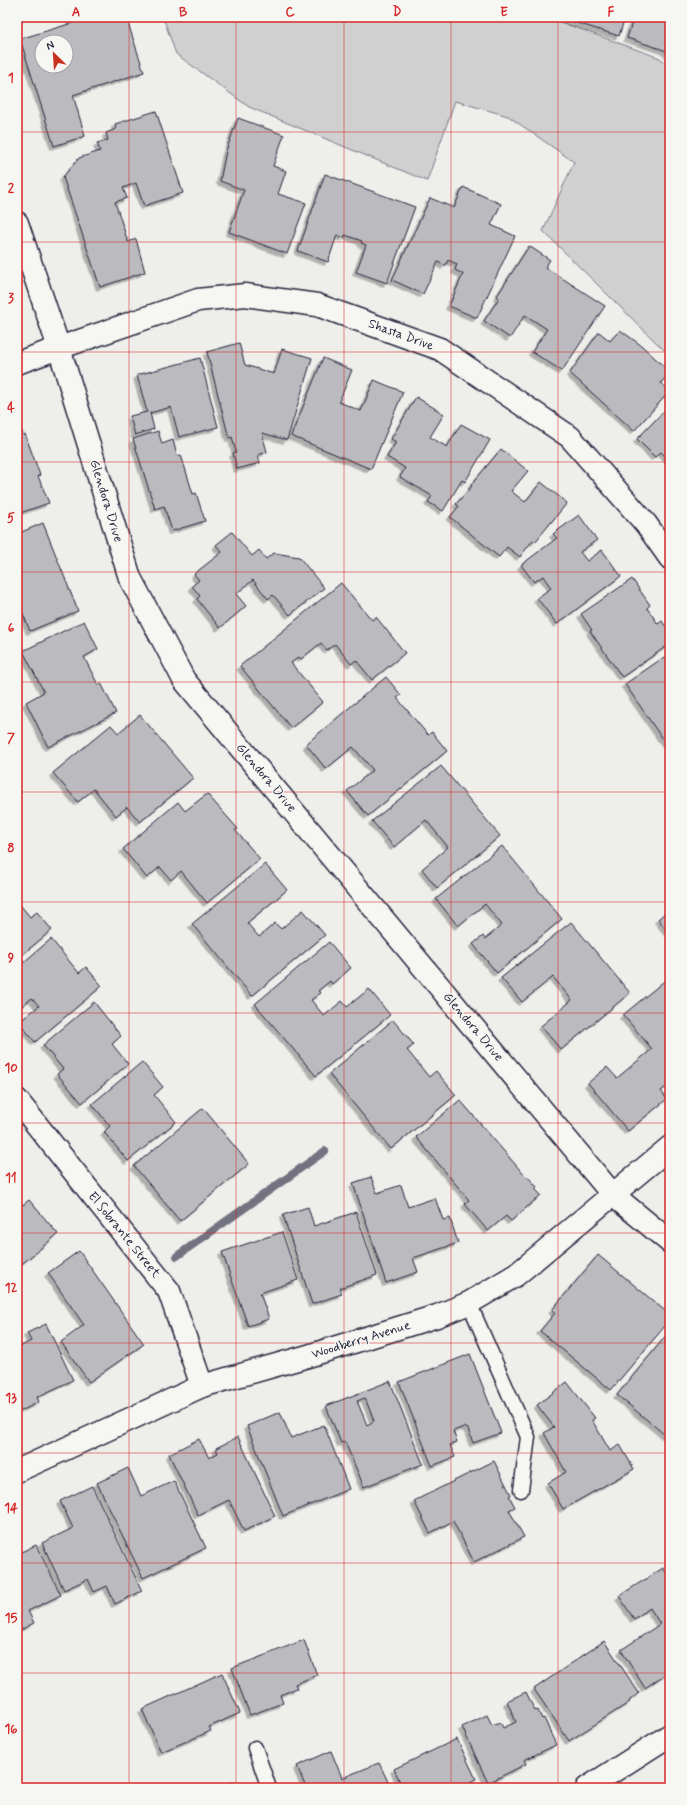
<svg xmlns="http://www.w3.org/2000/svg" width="687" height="1805" font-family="Mynerve,sans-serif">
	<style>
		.green { fill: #d0d0d1; stroke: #797986 }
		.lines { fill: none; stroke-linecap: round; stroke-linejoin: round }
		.stream { stroke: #727281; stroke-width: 8 }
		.building { fill: #bbbbbf; stroke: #22223b; fill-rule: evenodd; filter: url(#shadow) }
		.lane-casing { stroke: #22223b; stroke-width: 17 }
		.street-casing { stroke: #22223b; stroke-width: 25 }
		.secondary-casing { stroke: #22223b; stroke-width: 25 }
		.lane { stroke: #f6f6f2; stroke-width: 14 }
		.street { stroke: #f6f6f2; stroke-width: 22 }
		.secondary { stroke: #f6f6f2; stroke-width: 22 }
		.grid { fill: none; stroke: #d62828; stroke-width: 1; stroke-opacity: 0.55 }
		.labels { text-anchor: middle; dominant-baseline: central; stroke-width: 3; stroke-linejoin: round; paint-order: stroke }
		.street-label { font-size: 13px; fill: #22223b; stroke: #f6f6f2 }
		.neatline { fill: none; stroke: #d62828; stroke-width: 1.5 }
		.grid-label { font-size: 13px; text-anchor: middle; font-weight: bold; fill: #d62828 }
	</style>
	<defs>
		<filter id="shadow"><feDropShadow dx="-3.5" dy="3.5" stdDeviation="0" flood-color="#0004"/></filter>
	</defs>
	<rect width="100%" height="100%" fill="#eeeeeb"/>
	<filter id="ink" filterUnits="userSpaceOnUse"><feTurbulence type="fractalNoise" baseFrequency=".025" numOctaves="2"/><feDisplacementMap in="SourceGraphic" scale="8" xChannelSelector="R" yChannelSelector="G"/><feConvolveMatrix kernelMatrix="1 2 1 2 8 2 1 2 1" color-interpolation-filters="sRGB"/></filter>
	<g filter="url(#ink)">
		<polygon class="green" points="163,17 547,17 660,58 670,68 670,356 543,231 574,162 508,116 455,101 427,181 249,107 176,54"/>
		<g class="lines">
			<polyline class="stream" points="177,1256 325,1151"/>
		</g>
		<g class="building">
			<path d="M92 17H126L144 72 73 95 85 136 54 146 20 39ZM42 42H66V66H42Z"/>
			<polygon points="558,17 625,17 619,36"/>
			<polygon points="634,17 670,17 670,55 664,50 627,38"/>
			<polygon points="156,111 183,193 144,206 136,183 123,188 127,198 115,202 128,242 136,239 145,272 100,287 63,177 79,158 100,151 97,143 108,140 106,133 116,129 115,124"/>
			<polygon points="238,118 284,135 273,166 286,171 278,194 306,203 287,254 229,232 244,190 220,181 226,151"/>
			<polygon points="325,174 415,207 387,283 356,272 366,245 361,243 362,241 345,235 344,238 337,235 328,262 298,251"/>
			<polygon points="463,187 501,204 491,225 515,236 477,318 449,306 463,274 455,270 457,264 448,260 445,266 438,262 423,294 392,280 430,198 454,208"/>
			<polygon points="529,246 550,260 545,267 605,306 562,371 532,352 547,329 525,315 510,338 484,321 499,298 497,296"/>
			<polygon points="620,330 642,346 670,372 661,383 667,388 666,389 669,392 634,431 570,373 599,332 610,341"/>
			<polygon points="239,343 245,365 274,374 282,349 312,358 287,440 262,433 267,452 258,455 260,463 237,469 233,453 236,452 232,437 229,438 207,352"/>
			<polygon points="200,358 218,427 179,437 171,407 150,413 154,429 135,435 130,416 147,412 137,375"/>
			<polygon points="323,358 352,370 339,402 361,411 374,380 403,392 371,469 291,436"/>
			<polygon points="416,397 444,414 430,437 447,447 461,424 490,440 465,482 462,480 443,511 428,502 432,496 400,477 405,468 387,457 396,442 391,439"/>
			<polygon points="670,405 670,461 661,452 655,457 637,439"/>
			<polygon points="17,418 23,435 25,434 40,475 38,476 49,503 17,514"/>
			<polygon points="158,431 162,444 173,440 177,456 181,455 193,494 196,493 205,521 172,531 164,506 155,509 133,439"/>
			<polygon points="501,449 528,471 511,491 525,502 541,482 567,503 535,542 533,540 520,557 507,547 499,557 450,517 459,506 456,504 472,486 471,485"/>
			<polygon points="579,515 597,540 580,552 587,561 602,550 621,576 557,624 537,598 551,588 543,576 534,582 521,565 557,538 553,534"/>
			<polygon points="43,523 78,611 30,631 17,599 17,534"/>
			<polygon points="232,532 252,556 259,550 266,559 274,553 299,557 324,588 290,615 273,595 268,599 253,580 236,594 246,606 220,628 197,599 200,596 192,586 199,580 194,574 222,552 216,545"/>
			<polygon points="632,579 650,605 647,608 658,624 662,621 670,633 670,644 622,677 590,631 592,630 581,614"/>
			<polygon points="341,583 372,620 376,617 405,653 372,680 356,660 351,664 335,644 327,650 321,643 301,659 299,657 291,663 323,702 291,728 240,666"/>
			<polygon points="84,621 98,649 84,657 98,685 101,683 116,713 48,747 26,702 44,692 23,651"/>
			<polygon points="670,653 670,745 668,747 625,684"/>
			<polygon points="386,677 401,695 397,698 428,735 432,732 447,751 368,816 347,791 373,770 353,747 326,769 306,744"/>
			<polygon points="140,715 193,778 140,822 127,807 116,816 94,789 78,802 53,773 111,725 118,733"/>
			<polygon points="441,766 500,836 437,888 422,869 448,847 426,820 394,847 372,821"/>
			<polygon points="207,794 238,829 235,830 260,859 207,903 181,871 171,880 160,867 147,878 123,849 178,802 185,811"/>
			<polygon points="502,846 562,919 497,973 473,944 483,936 485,939 502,925 485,904 458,926 436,899"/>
			<polygon points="265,864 287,890 247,923 259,937 275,923 281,929 303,910 325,935 252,996 192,924"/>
			<polygon points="17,901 30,917 37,912 52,930 17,959"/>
			<polygon points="670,909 670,934 658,919"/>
			<polygon points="571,922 630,993 561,1050 541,1026 572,1000 553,977 522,1002 501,978"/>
			<polygon points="51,939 79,973 86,967 102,986 35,1042 19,1022 39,1006 32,998 17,1010 17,968"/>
			<polygon points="329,942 351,968 332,984 330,981 318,991 321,993 311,1000 324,1016 342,1001 347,1007 369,989 390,1015 316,1076 255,1004"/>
			<polygon points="668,978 670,980 670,1084 661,1091 667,1099 628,1131 588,1083 607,1067 617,1078 652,1049 623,1015"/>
			<polygon points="94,1002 121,1036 112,1044 128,1064 82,1103 57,1074 63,1069 43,1045"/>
			<polygon points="393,1020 414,1045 407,1050 429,1077 436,1071 456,1095 391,1149 329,1074"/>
			<polygon points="142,1062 163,1087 154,1095 176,1122 128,1161 104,1132 110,1126 92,1104"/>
			<polygon points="460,1100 526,1177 527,1176 537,1187 535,1189 541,1195 511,1221 506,1216 488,1231 465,1204 469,1200 416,1137"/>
			<polygon points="203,1108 249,1164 180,1221 134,1166"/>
			<polygon points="371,1177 377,1193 401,1185 408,1207 435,1198 443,1220 450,1218 458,1243 413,1258 418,1272 386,1283 353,1183"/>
			<polygon points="17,1197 23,1205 29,1200 58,1234 17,1268"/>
			<polygon points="308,1207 314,1226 356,1212 377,1275 340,1288 342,1294 312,1304 283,1215"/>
			<polygon points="282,1232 298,1280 260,1293 269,1319 248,1326 222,1252"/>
			<polygon points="79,1251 144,1344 89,1382 61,1342 84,1325 48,1273"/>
			<polygon points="598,1255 670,1315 670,1320 611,1390 540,1331 555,1313 552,1310"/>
			<polygon points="46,1324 73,1380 37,1397 39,1402 17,1413 17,1348 31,1341 27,1333"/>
			<polygon points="670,1331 670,1439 617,1395"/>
			<polygon points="470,1354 501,1433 473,1443 468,1429 464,1427 453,1431 457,1442 450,1445 455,1457 432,1466 399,1382"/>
			<path d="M390 1381 423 1464 364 1487 345 1442 341 1443 326 1406ZM365 1398 374 1421 367 1425 357 1401Z"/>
			<polygon points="567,1382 595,1418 592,1420 610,1451 620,1445 634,1469 563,1509 548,1483 566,1472 544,1433 554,1427 537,1405"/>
			<polygon points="280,1412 291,1438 324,1425 349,1489 283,1516 247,1426"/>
			<polygon points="238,1437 275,1516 244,1531 229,1500 198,1515 169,1454 199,1439 209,1458 218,1453 216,1448"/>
			<polygon points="494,1461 511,1495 509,1496 515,1507 509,1510 524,1537 474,1562 453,1521 430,1533 414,1501"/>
			<polygon points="128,1468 141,1496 174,1481 206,1548 143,1578 97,1483"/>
			<polygon points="92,1486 142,1591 115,1604 107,1586 94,1592 88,1579 64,1590 42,1543 73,1528 60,1501"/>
			<polygon points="36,1545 61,1595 28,1611 34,1623 17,1632 17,1554"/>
			<polygon points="663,1568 670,1579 670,1671 645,1688 621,1650 660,1624 650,1608 634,1619 619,1596"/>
			<polygon points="304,1640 317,1675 295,1684 297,1688 280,1695 283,1703 250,1715 232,1668"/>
			<polygon points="604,1641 639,1693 629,1701 630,1702 569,1741 534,1689"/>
			<polygon points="222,1673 240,1713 209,1727 211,1731 161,1752 142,1709"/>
			<polygon points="526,1692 535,1711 538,1710 542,1719 544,1718 556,1745 524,1760 526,1764 488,1783 462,1727 487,1715 492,1725 500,1722 503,1728 516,1722 507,1701"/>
			<polygon points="457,1739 476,1779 458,1788 403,1788 394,1769"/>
			<polygon points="331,1751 342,1778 379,1763 391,1788 306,1788 297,1766"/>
			<polygon points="235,1781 238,1788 221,1788"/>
		</g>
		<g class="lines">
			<defs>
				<g id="lane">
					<polyline points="469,1303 528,1437 521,1490"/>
					<polyline points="255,1748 269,1788"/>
				</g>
				<g id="street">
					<polyline points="17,363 59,348 198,300 245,295 317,305 440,349 570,437 646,524 670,558"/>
					<polyline points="17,1100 169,1291 202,1386"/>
					<polyline points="17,1471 202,1386 308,1356 437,1316 469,1303 516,1275 670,1147"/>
					<polyline points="587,1788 670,1735"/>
				</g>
				<polyline id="secondary" points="17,223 59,348 130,578 184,680 613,1195 670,1242"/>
			</defs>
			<use href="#lane" class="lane-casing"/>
			<use href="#street" class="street-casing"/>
			<use href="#secondary" class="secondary-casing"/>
			<use href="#lane" class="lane"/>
			<use href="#street" class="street"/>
			<use href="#secondary" class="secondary"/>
		</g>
	</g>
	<path class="grid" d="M129 17V1788M236 17V1788M344 17V1788M451 17V1788M558 17V1788M17 132H670M17 242H670M17 352H670M17 462H670M17 572H670M17 682H670M17 792H670M17 902H670M17 1013H670M17 1123H670M17 1233H670M17 1343H670M17 1453H670M17 1563H670M17 1673H670"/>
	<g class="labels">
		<g class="street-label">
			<text transform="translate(401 335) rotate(20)">Shasta Drive</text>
			<text transform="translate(106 501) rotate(73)">Glendora Drive</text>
			<text transform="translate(266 778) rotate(50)">Glendora Drive</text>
			<text transform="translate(473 1027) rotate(50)">Glendora Drive</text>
			<text transform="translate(124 1235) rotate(51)">El Sobrante Street</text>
			<text transform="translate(361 1340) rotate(-17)">Woodberry Avenue</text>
		</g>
	</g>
	<rect width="687" height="1805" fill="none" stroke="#f6f6f2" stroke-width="44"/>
	<g transform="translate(54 54) rotate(335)"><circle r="19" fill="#f6f6f2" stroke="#a1a1a9"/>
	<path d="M0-3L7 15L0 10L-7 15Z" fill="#c8321e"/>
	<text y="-6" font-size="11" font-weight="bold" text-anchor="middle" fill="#22223b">N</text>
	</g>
	<rect x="22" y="22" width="643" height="1761" class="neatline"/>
	<g class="grid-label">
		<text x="76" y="16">A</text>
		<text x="183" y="16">B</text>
		<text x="290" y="16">C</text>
		<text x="397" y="16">D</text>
		<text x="504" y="16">E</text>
		<text x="611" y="16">F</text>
		<text x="11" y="82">1</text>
		<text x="11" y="192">2</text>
		<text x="11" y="302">3</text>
		<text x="11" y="412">4</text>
		<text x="11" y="522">5</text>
		<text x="11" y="632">6</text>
		<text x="11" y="742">7</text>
		<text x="11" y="852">8</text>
		<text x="11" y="962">9</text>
		<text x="11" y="1072">10</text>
		<text x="11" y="1182">11</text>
		<text x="11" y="1292">12</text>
		<text x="11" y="1402">13</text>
		<text x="11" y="1512">14</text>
		<text x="11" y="1622">15</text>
		<text x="11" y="1733">16</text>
	</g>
</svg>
